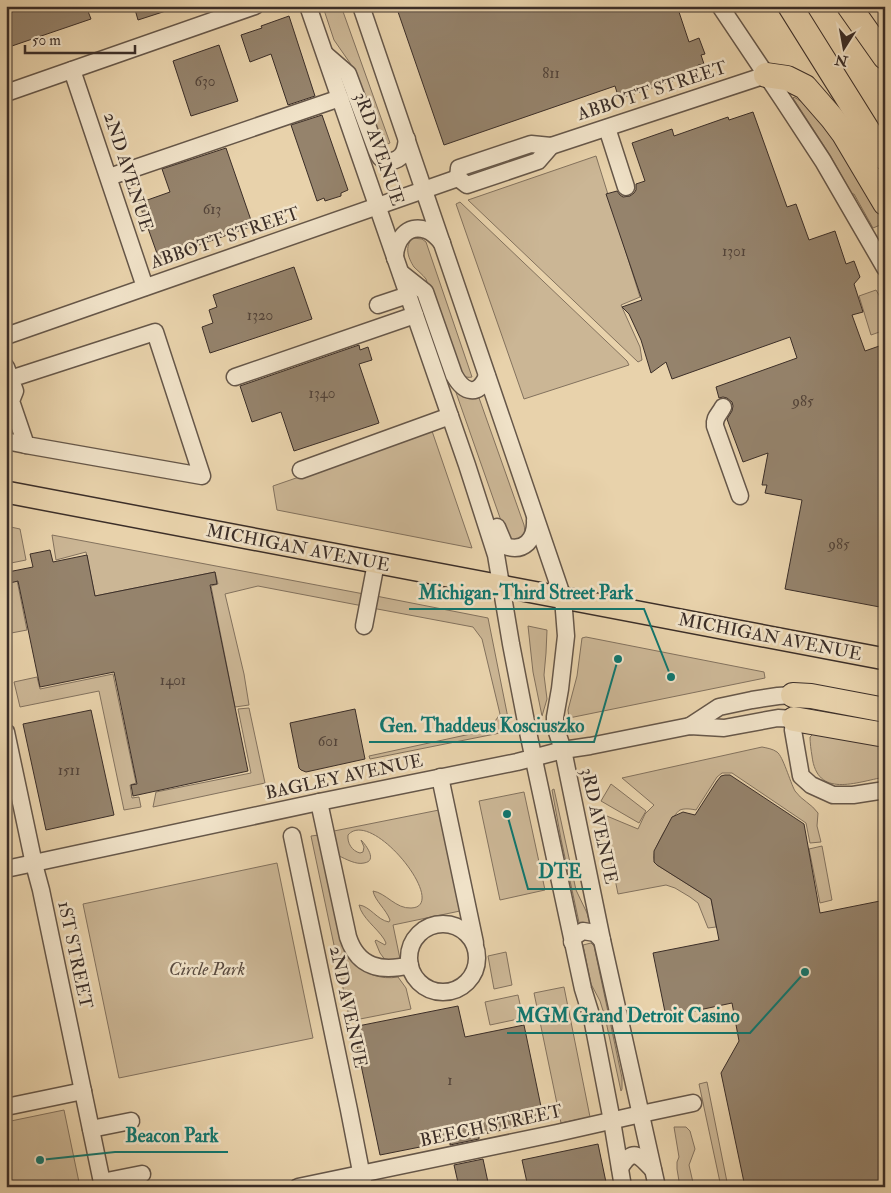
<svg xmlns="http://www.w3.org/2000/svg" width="891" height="1193" font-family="'IM FELL Double Pica',serif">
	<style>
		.green { fill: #cbb695; stroke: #83725e }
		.building { fill: #95836c; stroke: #3b2e28 }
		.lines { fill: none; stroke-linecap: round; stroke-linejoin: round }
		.minor-casing { stroke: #665749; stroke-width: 19 }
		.major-casing { stroke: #3b2e28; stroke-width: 24 }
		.highway-casing { stroke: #3b2e28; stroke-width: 26 }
		.minor { stroke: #f0e2c8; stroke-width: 16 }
		.major { stroke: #e8d2ab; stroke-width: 21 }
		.highway { stroke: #e8d2ab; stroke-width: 24 }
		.labels { text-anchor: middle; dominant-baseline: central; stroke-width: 5; stroke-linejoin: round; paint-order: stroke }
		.number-label { font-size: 15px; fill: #524339 }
		.street-label { font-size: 18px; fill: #3b2e28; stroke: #f0e2c8 }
		.park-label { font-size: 18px; font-style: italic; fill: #58493e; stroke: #f0e2c8 }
		.leader { fill: none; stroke: #0f766e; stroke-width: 2 }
		.callout-dot { fill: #0f766e; stroke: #f0e2c8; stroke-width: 2 }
		.callout-label { font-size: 19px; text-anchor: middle; font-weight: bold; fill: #0f766e; stroke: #f0e2c8; stroke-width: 5; stroke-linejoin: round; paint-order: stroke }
	</style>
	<rect width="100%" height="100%" fill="#e8d2ab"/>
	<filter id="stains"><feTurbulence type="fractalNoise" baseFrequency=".004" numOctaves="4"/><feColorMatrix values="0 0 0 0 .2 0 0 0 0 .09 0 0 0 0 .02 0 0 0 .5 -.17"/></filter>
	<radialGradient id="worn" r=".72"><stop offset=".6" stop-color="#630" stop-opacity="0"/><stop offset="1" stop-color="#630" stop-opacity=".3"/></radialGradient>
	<g class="green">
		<polygon points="326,6 341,6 390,143 380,147 350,63 334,40 323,7"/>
		<polygon points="794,97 807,105 823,121 857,175 885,223 873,228 854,194 852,194 830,155 793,98"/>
		<polygon points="596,156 640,297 621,305 640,347 642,360 638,362 468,200"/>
		<polygon points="460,202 627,361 629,365 524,399 456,204"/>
		<path d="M413 238 422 239 426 242 472 377C464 379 461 373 456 366L426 279C422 274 418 271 414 267 408 258 404 246 413 238Z"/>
		<polygon points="876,290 885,305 885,330 871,335 859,296"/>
		<path d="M453 384 478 395 524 525C528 541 512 545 505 532Z"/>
		<polygon points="432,431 472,548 277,510 273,486"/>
		<polygon points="6,526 20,529 26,560 6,564"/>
		<polygon points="52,535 364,594 363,606 258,586 225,594 244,674 249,705 235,707 211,586 218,584 215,572 95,596 86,552 56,560"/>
		<polygon points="17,580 27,630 6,634 6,582"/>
		<polygon points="376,596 488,618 509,723 508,730 505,732 370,759 369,756 489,730 500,714 482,639 473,627 372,608"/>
		<polygon points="528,626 547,630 546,653 544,675 547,699 542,716 533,672"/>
		<polygon points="586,637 764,672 765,678 569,718 568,710 577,676 582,638"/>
		<polygon points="113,674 136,783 130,785 132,798 139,797 141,807 124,810 99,691 20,707 14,682 37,677 40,689"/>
		<polygon points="249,708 265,783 153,807 156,792 251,773 238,709"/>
		<path d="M814 733 885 745V777C856 782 817 799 812 756 811 750 810 743 810 737Z"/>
		<path d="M762 747C767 748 773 749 777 752 783 756 790 782 795 791 801 800 812 804 818 813L817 826 821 842 810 843 806 823 732 773H722L717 777 696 810C691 809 685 808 680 810 674 813 655 846 654 854 653 858 654 861 657 865L711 899 716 927 708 928 698 903 690 897 675 888 666 885 618 894 602 814 638 829 645 814 654 805 622 778Z"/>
		<polygon points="611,784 646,811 639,823 601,801"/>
		<polygon points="554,789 576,890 587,913 590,924 580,927 561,839 552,790"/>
		<polygon points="524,792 545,890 500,900 479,801"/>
		<path d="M439 810 460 911 393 925 400 959 386 961 380 953 375 941 376 940 385 945 386 943 384 939C377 928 362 918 359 905 370 906 377 920 389 922L390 920C386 909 375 901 373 891 386 893 396 909 411 908 451 907 372 807 348 835 347 843 352 851 360 853L363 852 364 847 361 840C366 845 378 861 364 863 356 865 346 859 339 856L334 831Z"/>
		<path d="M319 835 353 962C365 974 381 980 398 977L406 988 411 1009 350 1021 311 836Z"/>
		<polygon points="822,846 832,900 820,903 809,849"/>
		<polygon points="277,863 313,1038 119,1078 83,904"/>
		<polygon points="591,943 594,946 622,1078 622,1089 621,1091 605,1017 600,1001 591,984 583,945"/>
		<polygon points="506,952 512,985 494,989 488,956"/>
		<polygon points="564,987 590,1117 561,1123 534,993"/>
		<polygon points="518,995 523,1018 490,1025 485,1002"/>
		<polygon points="707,1082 728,1187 721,1187 699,1084"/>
		<polygon points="64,1110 80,1187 6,1187 6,1122"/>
		<polygon points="674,1127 686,1127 690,1131 695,1149 689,1165 694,1187 680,1187 677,1169 677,1162 679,1157"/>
	</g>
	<g class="building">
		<polygon points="6,6 86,6 91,19 6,48"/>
		<polygon points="134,6 171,6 172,9 138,20"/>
		<polygon points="396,6 677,6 689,42 699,38 705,54 701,55 704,64 698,65 699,68 672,77 673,81 619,99 615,86 444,145"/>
		<polygon points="289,16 315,96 288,105 271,54 250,62 241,35 262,28 261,26"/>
		<polygon points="219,45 238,101 191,116 173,61"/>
		<polygon points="753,112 787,207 796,204 809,240 835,231 846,264 854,261 860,277 854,284 863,312 852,315 865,351 885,344 885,608 785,589 802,500 765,493 767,485 762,485 768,453 743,462 727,419 732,411 733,406 732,402 727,398 723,397 719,398 716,387 797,358 790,337 672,379 666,362 651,373 641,340 629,314 622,307 642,300 606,194 617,191 620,195 623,197 630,196 634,193 636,190 636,184 645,181 632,143 672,129 674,136 728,117 729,120"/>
		<polygon points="322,115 348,190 341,193 341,196 325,201 324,198 317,201 291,125"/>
		<polygon points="226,148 253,226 159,259 139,203 170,192 162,169"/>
		<polygon points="294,267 312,319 210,353 202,327 213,323 209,310 217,307 213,295"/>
		<polygon points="359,345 360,350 368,347 372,360 359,364 379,423 294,451 281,412 252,422 240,386"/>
		<polygon points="50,550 53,562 87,555 95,596 215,572 217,584 210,585 248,771 133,796 131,785 137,784 114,672 40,687 18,581 10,583 8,572 33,567 30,554"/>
		<polygon points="355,709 365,759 306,772 301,770 299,768 290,723"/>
		<polygon points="91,710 114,815 46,830 23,724"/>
		<polygon points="725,775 730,775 804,824 820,913 885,900 885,1187 745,1187 721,1073 739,1041 732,1003 666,1017 653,953 719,940 711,899 657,865 654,862 654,851 672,817 683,812 695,815 717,781 721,776"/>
		<polygon points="458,1006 465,1037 524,1025 544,1121 479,1135 479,1139 450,1145 450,1141 380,1155 353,1027"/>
		<polygon points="598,1144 607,1187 528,1187 522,1160"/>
		<polygon points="483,1159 489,1187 459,1187 454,1165"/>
	</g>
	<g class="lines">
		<defs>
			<g id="minor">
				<polyline points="308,6 467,465 496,555 511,644 528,732 583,989 592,1018 612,1121 623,1187"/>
				<polyline points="361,6 563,598 566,636 560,689 555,717 555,726 563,750 602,940 657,1187"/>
				<polyline points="720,6 783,100 823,161 885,268"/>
				<path d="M326 55 348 74 376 149C376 150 379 156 380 157 386 163 397 162 402 155 406 150 406 144 407 139"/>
				<polyline points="72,70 145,287"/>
				<polyline points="6,93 255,6"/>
				<polyline points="607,128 626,187"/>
				<polyline points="109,177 340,98"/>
				<polyline points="458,178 459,168 531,144 551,146 766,75"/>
				<polyline points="458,178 467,185 538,161 551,146"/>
				<path d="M395 258C395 241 407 223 426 230 432 232 438 238 442 243"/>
				<path d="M401 273 425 292 454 375C464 393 478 397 487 376"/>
				<polyline points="378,305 408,295"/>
				<polyline points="6,336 458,178"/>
				<polyline points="6,367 15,391 11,401 26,445 202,476 155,332 10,379"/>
				<polyline points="235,377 415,315"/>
				<path d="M723 407C719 415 714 417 715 426L740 496"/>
				<polyline points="6,441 26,445"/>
				<polyline points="301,470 450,416"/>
				<path d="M497 527 505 546C524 553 536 539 535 520"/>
				<polyline points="364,626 376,563"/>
				<polyline points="690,726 719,707 752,700 778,696 793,695"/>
				<polyline points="6,732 34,864 41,890 103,1187"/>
				<polyline points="440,777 475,943"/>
				<path d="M319 802 348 937C358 968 382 972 410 965"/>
				<polyline points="292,836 349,1110 364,1187"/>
				<polyline points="6,869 319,802 517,762 563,750 590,746 690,726 724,728 778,718 794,719 793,730 801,776 811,785 833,795 853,795 885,790"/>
				<circle cx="443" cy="958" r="34"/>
				<polyline points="572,942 575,936 583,931 595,933 602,940"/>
				<polyline points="6,1107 83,1091"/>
				<polyline points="91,1129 131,1121"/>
				<path d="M620 1168C633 1147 639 1155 653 1170"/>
				<polyline points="102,1182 142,1174"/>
				<polyline points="298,1187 557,1133 641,1114 693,1103"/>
			</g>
			<polyline id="major" points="6,492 885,659"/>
			<g id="highway">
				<polyline points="790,6 885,158"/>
				<polyline points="849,6 885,57"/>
				<polyline points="766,75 787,78 805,87 832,118 844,134 885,203"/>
				<polyline points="793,695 811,696 885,710"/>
				<polyline points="794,719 885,735"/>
			</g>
		</defs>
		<use href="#minor" class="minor-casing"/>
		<use href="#major" class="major-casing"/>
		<use href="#highway" class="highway-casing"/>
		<use href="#minor" class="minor"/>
		<use href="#major" class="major"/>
		<use href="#highway" class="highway"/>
	</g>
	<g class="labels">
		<g class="number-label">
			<text x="551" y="73">811</text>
			<text x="205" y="81">630</text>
			<text x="212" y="209">613</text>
			<text x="734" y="251">1301</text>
			<text x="260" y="315">1320</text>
			<text x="322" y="393">1340</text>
			<text x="803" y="401">985</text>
			<text x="839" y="544">985</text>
			<text x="173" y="680">1401</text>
			<text x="328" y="741">601</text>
			<text x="69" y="770">1511</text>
			<text x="450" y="1080">1</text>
		</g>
		<g class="street-label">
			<text transform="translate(652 91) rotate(-18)">ABBOTT STREET</text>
			<text transform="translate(379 149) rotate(71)">3RD AVENUE</text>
			<text transform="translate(128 172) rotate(72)">2ND AVENUE</text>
			<text transform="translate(225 238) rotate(-19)">ABBOTT STREET</text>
			<text transform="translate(298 548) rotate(11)">MICHIGAN AVENUE</text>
			<text transform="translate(770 637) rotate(11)">MICHIGAN AVENUE</text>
			<text transform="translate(344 777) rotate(-12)">BAGLEY AVENUE</text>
			<text transform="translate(599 826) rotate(78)">3RD AVENUE</text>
			<text transform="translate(75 955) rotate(78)">1ST STREET</text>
			<text transform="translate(348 1007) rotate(78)">2ND AVENUE</text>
			<text transform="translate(491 1126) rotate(-12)">BEECH STREET</text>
		</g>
		<g class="park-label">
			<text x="207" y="969">Circle Park</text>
		</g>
	</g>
	<path class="leader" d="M671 677L644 609H409M618 659L594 742H369M507 814L528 889H591M805 972L750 1033H507M40 1160L115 1152H228"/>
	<g class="callout-dot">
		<circle cx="671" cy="677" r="5"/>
		<circle cx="618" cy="659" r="5"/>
		<circle cx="507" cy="814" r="5"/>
		<circle cx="805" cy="972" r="5"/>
		<circle cx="40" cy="1160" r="5"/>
	</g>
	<g class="callout-label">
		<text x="526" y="599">Michigan-Third Street Park</text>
		<text x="482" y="732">Gen. Thaddeus Kosciuszko</text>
		<text x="560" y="878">DTE</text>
		<text x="628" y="1022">MGM Grand Detroit Casino</text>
		<text x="172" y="1142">Beacon Park</text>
	</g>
	<rect width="891" height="1193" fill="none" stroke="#e8d2ab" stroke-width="25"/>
	<rect x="8" y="8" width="876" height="1178" fill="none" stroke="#3b2e28" stroke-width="2.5"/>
	<rect x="12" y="12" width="866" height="1168" fill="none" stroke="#3b2e28"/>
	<g transform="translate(844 48) rotate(191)" stroke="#f0e2c8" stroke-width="4" paint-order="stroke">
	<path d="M0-4L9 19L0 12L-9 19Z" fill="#3b2e28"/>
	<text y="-8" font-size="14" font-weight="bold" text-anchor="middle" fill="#3b2e28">N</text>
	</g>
	<path d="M25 45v8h110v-8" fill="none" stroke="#3b2e28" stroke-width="2.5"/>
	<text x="32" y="45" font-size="15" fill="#3b2e28" stroke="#f0e2c8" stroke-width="4" paint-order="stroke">50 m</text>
	<rect width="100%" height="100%" filter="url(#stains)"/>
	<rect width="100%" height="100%" fill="url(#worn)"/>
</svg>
